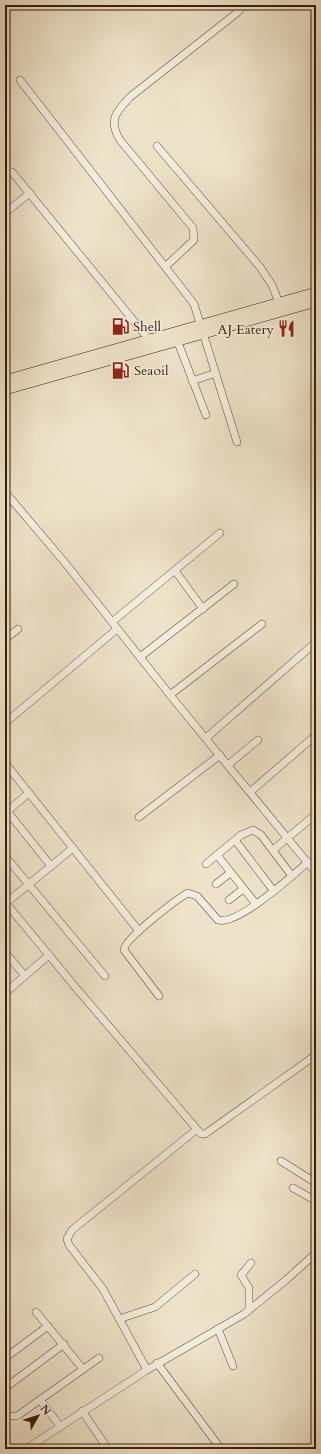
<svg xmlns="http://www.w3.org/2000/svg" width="321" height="1454" font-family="Cardo,serif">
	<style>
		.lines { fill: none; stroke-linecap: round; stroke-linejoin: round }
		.minor-casing { stroke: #634e39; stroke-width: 8 }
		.trunk-casing { stroke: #351d09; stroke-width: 12 }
		.minor { stroke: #f4eddd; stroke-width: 7 }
		.trunk { stroke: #eee3ca; stroke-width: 11 }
		.labels { text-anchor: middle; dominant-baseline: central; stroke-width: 3; stroke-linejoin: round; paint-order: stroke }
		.poi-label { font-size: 14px; fill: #351d09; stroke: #f4eddd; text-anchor: start }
	</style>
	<rect width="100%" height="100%" fill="#eee3ca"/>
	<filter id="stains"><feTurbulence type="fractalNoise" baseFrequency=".005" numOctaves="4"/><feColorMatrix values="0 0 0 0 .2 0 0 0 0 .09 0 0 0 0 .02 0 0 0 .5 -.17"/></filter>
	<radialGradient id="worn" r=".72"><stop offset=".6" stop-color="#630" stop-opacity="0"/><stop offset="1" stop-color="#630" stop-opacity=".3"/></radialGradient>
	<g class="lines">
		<defs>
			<g id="minor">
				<polyline points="20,80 194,304 237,442"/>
				<polyline points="157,146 260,267 272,285 279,303"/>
				<polyline points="5,170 12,172 151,342"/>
				<polyline points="5,213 30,193"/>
				<path d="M166 266 194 240 193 228 120 140C108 120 116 112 130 97L238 12 243 5"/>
				<polyline points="177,340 206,415"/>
				<polyline points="192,381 216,373"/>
				<polyline points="5,492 66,564 170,695 316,873"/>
				<polyline points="176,572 203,609"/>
				<polyline points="112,622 220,533"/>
				<polyline points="5,639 18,629"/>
				<polyline points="140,657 234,584"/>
				<polyline points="170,695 262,624"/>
				<polyline points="5,723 117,629"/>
				<polyline points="206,738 316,642"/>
				<polyline points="5,763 139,931"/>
				<polyline points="228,765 258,740"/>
				<polyline points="250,792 316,735"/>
				<polyline points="7,811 51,866"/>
				<polyline points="5,813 29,793"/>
				<polyline points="139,817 220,755"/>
				<polyline points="235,840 273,890"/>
				<polyline points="273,850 316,814"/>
				<polyline points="217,855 256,904"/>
				<polyline points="5,856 105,976"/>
				<polyline points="206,864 241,835 253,830 261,835 292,876"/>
				<polyline points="216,884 230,873"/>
				<polyline points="229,900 243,889"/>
				<polyline points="5,902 77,989 201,1134 205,1134 316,1055"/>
				<polyline points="6,903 73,848"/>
				<polyline points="5,952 25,976"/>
				<polyline points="5,993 49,955"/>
				<path d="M159 996 124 950C124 939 177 899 188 893L197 896 218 920C237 926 292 876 308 862"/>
				<polyline points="281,1161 316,1183"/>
				<polyline points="293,1188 316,1201"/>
				<polyline points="249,1310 249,1288 241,1275 251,1263"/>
				<polyline points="36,1312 83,1369"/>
				<polyline points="119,1319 155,1307 195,1274"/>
				<polyline points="218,1329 233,1366"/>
				<polyline points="5,1358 48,1326"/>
				<polyline points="157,1363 221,1449"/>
				<polyline points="147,1370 103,1289 69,1245 67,1239 72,1230 196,1130"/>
				<polyline points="5,1388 64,1344"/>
				<polyline points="40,1400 60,1426"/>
				<polyline points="82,1411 108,1449"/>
				<polyline points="5,1416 17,1416 99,1358"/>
				<polyline points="26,1449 147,1370 244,1314 286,1280 316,1253"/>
			</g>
			<g id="trunk">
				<polyline points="5,381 316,293"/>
				<polyline points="5,389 316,301"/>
			</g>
		</defs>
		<use href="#minor" class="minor-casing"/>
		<use href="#trunk" class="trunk-casing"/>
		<use href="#minor" class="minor"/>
		<use href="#trunk" class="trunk"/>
	</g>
	<defs>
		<symbol id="fuel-bare" viewBox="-9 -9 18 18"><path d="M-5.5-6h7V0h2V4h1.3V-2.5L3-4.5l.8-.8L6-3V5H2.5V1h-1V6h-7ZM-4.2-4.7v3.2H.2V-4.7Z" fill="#8f2418" stroke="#f4eddd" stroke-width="2.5" paint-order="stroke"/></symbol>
		<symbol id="restaurant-bare" viewBox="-9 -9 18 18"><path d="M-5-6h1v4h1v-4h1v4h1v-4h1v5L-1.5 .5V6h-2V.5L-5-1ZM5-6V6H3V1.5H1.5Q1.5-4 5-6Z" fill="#8f2418" stroke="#f4eddd" stroke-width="2.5" paint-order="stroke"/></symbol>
	</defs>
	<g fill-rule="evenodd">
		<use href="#fuel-bare" x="108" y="314" width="25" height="25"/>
		<use href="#restaurant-bare" x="274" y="316" width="25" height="25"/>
		<use href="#fuel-bare" x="108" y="358" width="25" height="25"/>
	</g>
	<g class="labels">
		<g class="poi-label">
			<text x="133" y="326">Shell</text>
			<text x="274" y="329" text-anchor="end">AJ Eatery</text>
			<text x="134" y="370">Seaoil</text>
		</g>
	</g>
	<rect width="321" height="1454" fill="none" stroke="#eee3ca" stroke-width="20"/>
	<rect x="6" y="6" width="309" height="1442" fill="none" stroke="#351d09" stroke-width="2"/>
	<rect x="10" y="10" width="301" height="1434" fill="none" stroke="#351d09"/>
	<g transform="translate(38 1416) rotate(51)" stroke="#f4eddd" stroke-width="3" paint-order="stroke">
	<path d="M0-3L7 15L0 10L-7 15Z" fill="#351d09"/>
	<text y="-6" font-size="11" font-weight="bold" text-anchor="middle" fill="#351d09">N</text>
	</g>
	<rect width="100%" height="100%" filter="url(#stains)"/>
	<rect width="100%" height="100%" fill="url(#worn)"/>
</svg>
